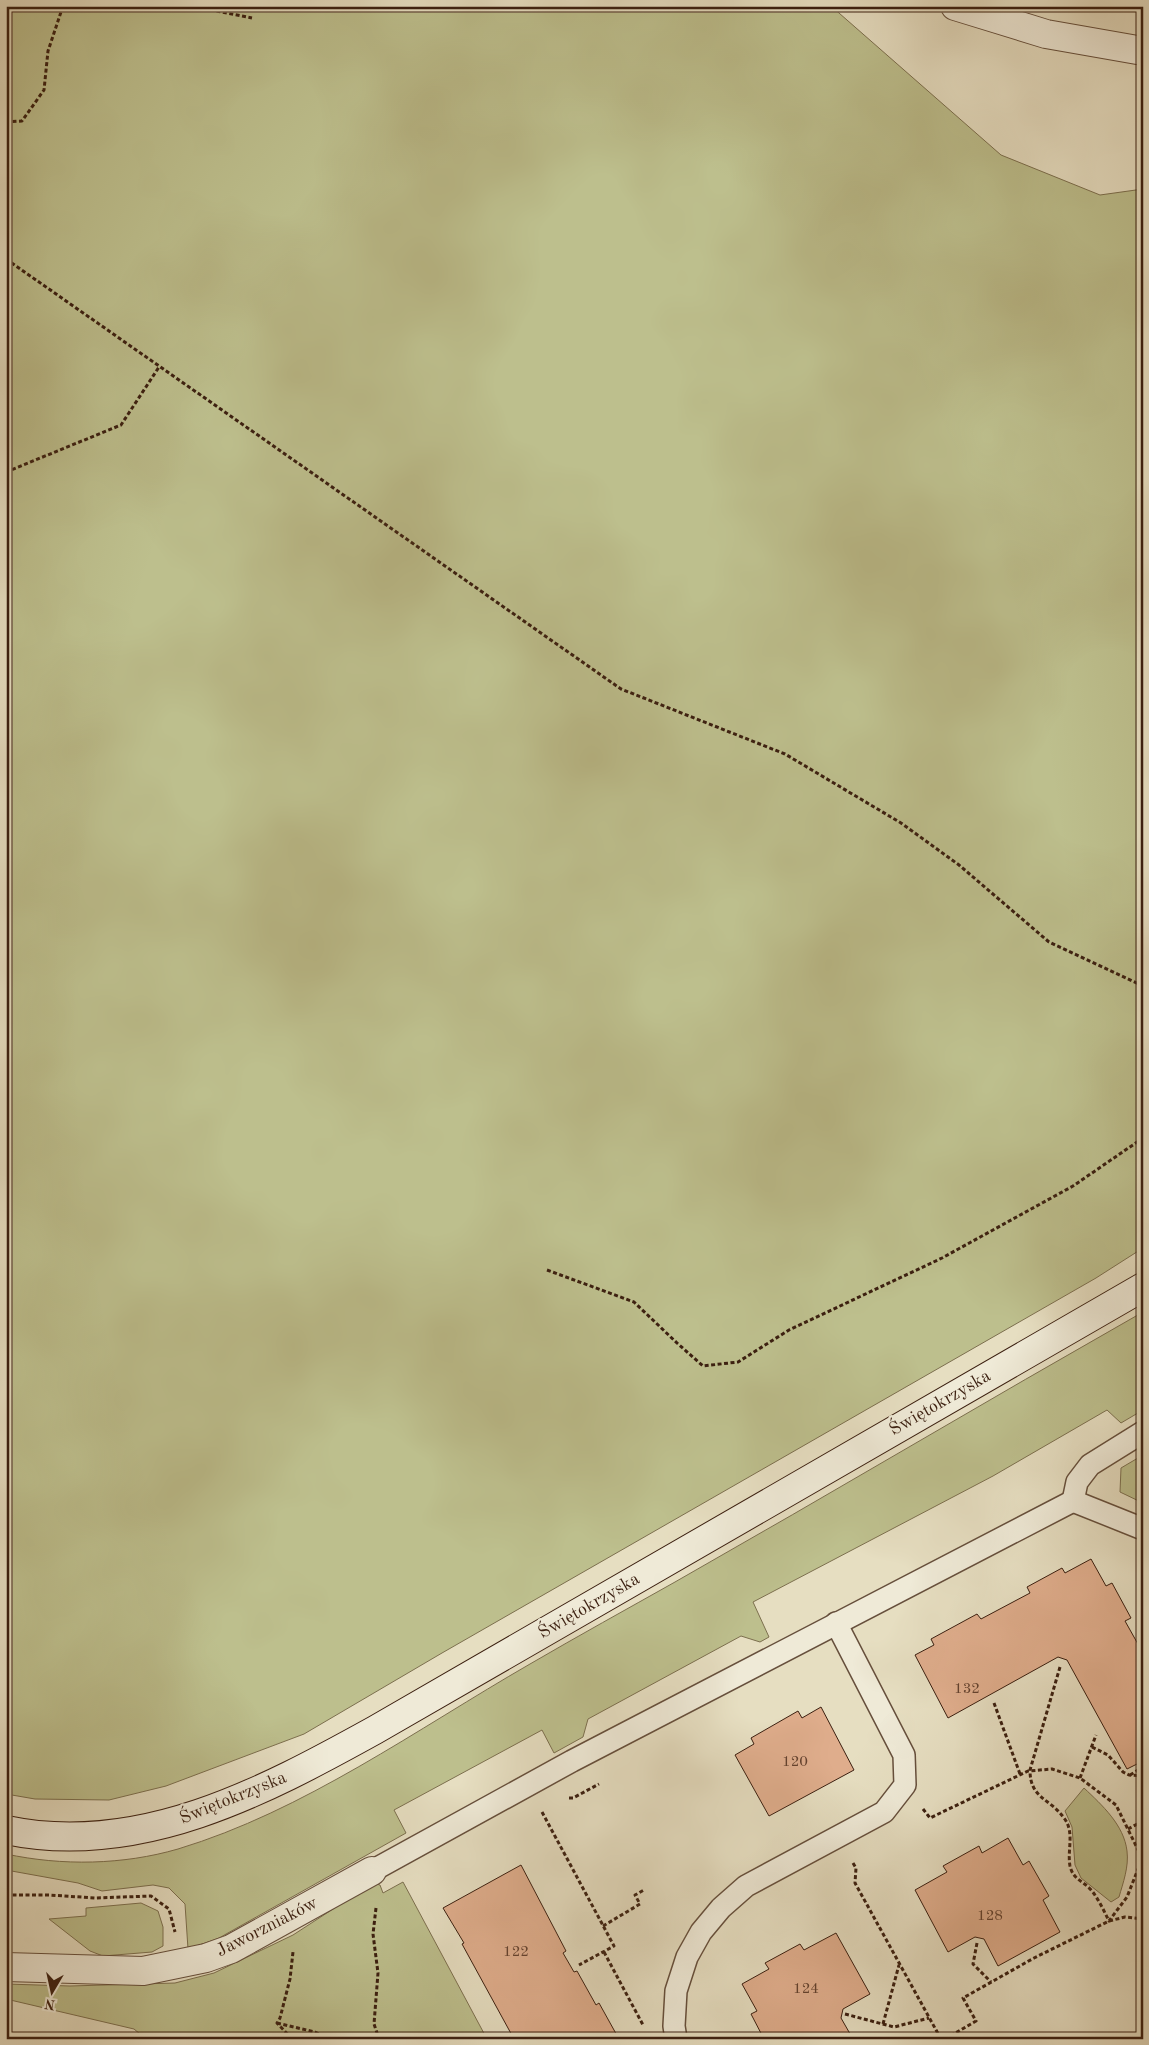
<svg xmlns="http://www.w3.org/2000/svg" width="1149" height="2045" font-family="'Old Standard TT',serif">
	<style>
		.green { fill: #bdbf8d; stroke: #7c6f4e }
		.building { fill: #dfad8c; stroke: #3b1f10 }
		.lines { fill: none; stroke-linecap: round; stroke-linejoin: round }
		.service-casing { stroke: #664f3c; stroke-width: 24 }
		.minor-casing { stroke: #664f3c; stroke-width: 30 }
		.secondary-casing { stroke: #3b1f10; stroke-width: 30 }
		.path { stroke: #3b1f10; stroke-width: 3; stroke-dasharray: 4 2.5; stroke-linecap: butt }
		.service { stroke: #efead7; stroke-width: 21 }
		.minor { stroke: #efead7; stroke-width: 28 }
		.secondary { stroke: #efead7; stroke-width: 28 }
		.labels { text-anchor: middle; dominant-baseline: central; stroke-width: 4.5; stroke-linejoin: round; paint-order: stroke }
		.number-label { font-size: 15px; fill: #64422f }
		.street-label { font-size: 18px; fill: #3b1f10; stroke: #efead7 }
	</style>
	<rect width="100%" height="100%" fill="#e6dec1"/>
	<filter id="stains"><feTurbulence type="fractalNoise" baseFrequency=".004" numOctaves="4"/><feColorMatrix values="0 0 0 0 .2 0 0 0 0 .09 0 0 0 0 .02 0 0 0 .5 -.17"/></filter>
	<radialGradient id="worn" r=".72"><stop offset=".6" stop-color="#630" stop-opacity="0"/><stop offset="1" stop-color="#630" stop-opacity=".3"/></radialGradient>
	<g class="green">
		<polygon points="6,6 831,6 1001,155 1100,195 1143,189 1143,1248 1096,1278 442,1653 304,1734 166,1786 109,1800 35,1799 6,1794"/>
		<path d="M1143 1312V1410L1121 1423 1107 1410 993 1476 753 1602 769 1637 760 1642 741 1636 588 1719 583 1737 554 1753 542 1730 394 1810 406 1833 219 1938 188 1949 185 1904 169 1888 153 1885 102 1891 78 1883 6 1870V1854C62 1866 123 1865 178 1849 304 1811 417 1729 530 1664 578 1636 627 1609 675 1582 832 1493 986 1401 1143 1312Z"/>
		<polygon points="1143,1455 1143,1503 1120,1492 1121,1468"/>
		<path d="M1084 1788C1102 1805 1124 1825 1127 1851 1129 1867 1123 1883 1119 1897L1111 1902 1081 1878 1075 1865 1072 1827 1065 1811Z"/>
		<polygon points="403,1882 487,2039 146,2039 134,2029 6,1999 6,1984 70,1986 175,1983 214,1973 293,1935 373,1883 380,1885 383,1893"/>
		<polygon points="141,1903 158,1911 163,1927 163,1946 152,1952 103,1956 90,1951 49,1919 86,1916 86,1908"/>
	</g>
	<g class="building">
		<polygon points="1091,1559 1106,1586 1112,1583 1131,1618 1125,1621 1143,1653 1143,1761 1127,1769 1067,1660 1058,1657 948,1718 915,1655 934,1645 931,1639 977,1614 981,1619 1030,1593 1027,1587 1062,1568 1065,1573"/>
		<polygon points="821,1707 854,1770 769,1816 735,1755 754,1744 751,1738 798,1711 802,1718"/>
		<polygon points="1008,1838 1023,1865 1029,1861 1049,1896 1043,1900 1060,1932 998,1966 984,1939 975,1937 948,1952 915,1890 947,1872 943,1866 979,1846 982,1853"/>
		<polygon points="521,1865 566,1951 563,1953 574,1972 577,1971 596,2005 599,2003 619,2039 514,2039 462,1944 464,1943 443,1908"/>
		<polygon points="836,1933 870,1994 843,2009 841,2018 853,2039 764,2039 751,2014 757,2011 742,1984 769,1969 765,1963 800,1944 804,1950"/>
	</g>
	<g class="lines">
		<defs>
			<g id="service">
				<polyline points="1073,1501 1077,1482 1090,1465 1143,1432"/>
				<polyline points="372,1871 572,1761 1073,1501 1143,1529"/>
				<polyline points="676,2039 674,2026 676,1991 687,1957 701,1932 721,1908 746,1886 884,1812 905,1785 904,1755 836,1623"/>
			</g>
			<g id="minor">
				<polyline points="955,6 1046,34 1143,51"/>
				<polyline points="6,1967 143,1971 206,1958 231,1949 372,1871"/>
			</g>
			<path id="secondary" d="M6 1830C139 1858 263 1792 375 1730L1143 1287"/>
		</defs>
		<use href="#service" class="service-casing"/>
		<use href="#minor" class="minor-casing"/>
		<use href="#secondary" class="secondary-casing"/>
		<g class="path">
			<polyline points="191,6 252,18"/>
			<polyline points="6,122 22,121 44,90 48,51 63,6"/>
			<polyline points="6,259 621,689 785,754 901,823 959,865 1049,942 1143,986"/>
			<polyline points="6,472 121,425 159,367"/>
			<polyline points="547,1270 634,1302 677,1343 703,1366 738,1362 789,1330 942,1258 1073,1186 1143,1138"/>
			<path d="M1060 1667 1030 1770C1030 1799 1050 1798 1064 1818 1075 1832 1067 1850 1070 1866 1073 1880 1084 1881 1092 1891 1099 1900 1104 1911 1109 1921L1127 1897 1142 1859"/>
			<polyline points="994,1703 1020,1774"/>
			<polyline points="1092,1747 1108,1755 1123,1772 1129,1775 1143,1776"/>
			<polyline points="1130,1775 1143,1767"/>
			<polyline points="1080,1778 1096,1735"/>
			<polyline points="569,1798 573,1798 599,1784"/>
			<polyline points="923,1809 930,1818 1028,1771 1052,1769 1080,1778 1116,1805 1143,1860"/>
			<polyline points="542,1812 614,1946 579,1965"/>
			<polyline points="1128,1829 1143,1821"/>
			<polyline points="853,1863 856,1868 855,1883 941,2039"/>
			<polyline points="6,1895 49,1895 95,1898 151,1896 169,1909 175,1932"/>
			<polyline points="376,1908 373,1934 378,1973 374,2024 379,2039"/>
			<polyline points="603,1926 640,1904 635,1895 644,1890"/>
			<polyline points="977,1943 973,1964 991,1982"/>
			<polyline points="604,1952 643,2025"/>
			<polyline points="845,2014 894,2027 929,2018"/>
			<polyline points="277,2023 315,2032 329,2039"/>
			<polyline points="883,2024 899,1965"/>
			<polyline points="292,2039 277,2023 280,2018 290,1979 293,1952"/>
			<polyline points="945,2039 976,2021 963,1998 1034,1958 1109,1921 1125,1917 1143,1919"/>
		</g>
		<use href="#service" class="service"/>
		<use href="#minor" class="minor"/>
		<use href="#secondary" class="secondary"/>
	</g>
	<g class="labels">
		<g class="number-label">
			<text x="967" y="1689">132</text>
			<text x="795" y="1762">120</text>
			<text x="990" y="1916">128</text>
			<text x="516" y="1952">122</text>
			<text x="806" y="1989">124</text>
		</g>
		<g class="street-label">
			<text transform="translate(940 1403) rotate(-30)">Świętokrzyska</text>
			<text transform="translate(589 1606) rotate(-30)">Świętokrzyska</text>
			<text transform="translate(233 1798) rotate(-22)">Świętokrzyska</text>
			<text transform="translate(267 1927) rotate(-27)">Jaworzniaków</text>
		</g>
	</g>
	<rect width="1149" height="2045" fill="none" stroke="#e6dec1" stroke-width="25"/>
	<rect x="8" y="8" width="1134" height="2030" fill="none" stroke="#3b1f10" stroke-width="2.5"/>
	<rect x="12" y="12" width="1124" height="2020" fill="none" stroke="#3b1f10"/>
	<g transform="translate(52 1992) rotate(189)" stroke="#efead7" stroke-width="4" paint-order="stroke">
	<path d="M0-4L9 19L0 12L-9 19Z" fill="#3b1f10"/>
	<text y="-8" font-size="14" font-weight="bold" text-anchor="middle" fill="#3b1f10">N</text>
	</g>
	<rect width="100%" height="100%" filter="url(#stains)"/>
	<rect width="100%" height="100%" fill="url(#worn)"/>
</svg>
